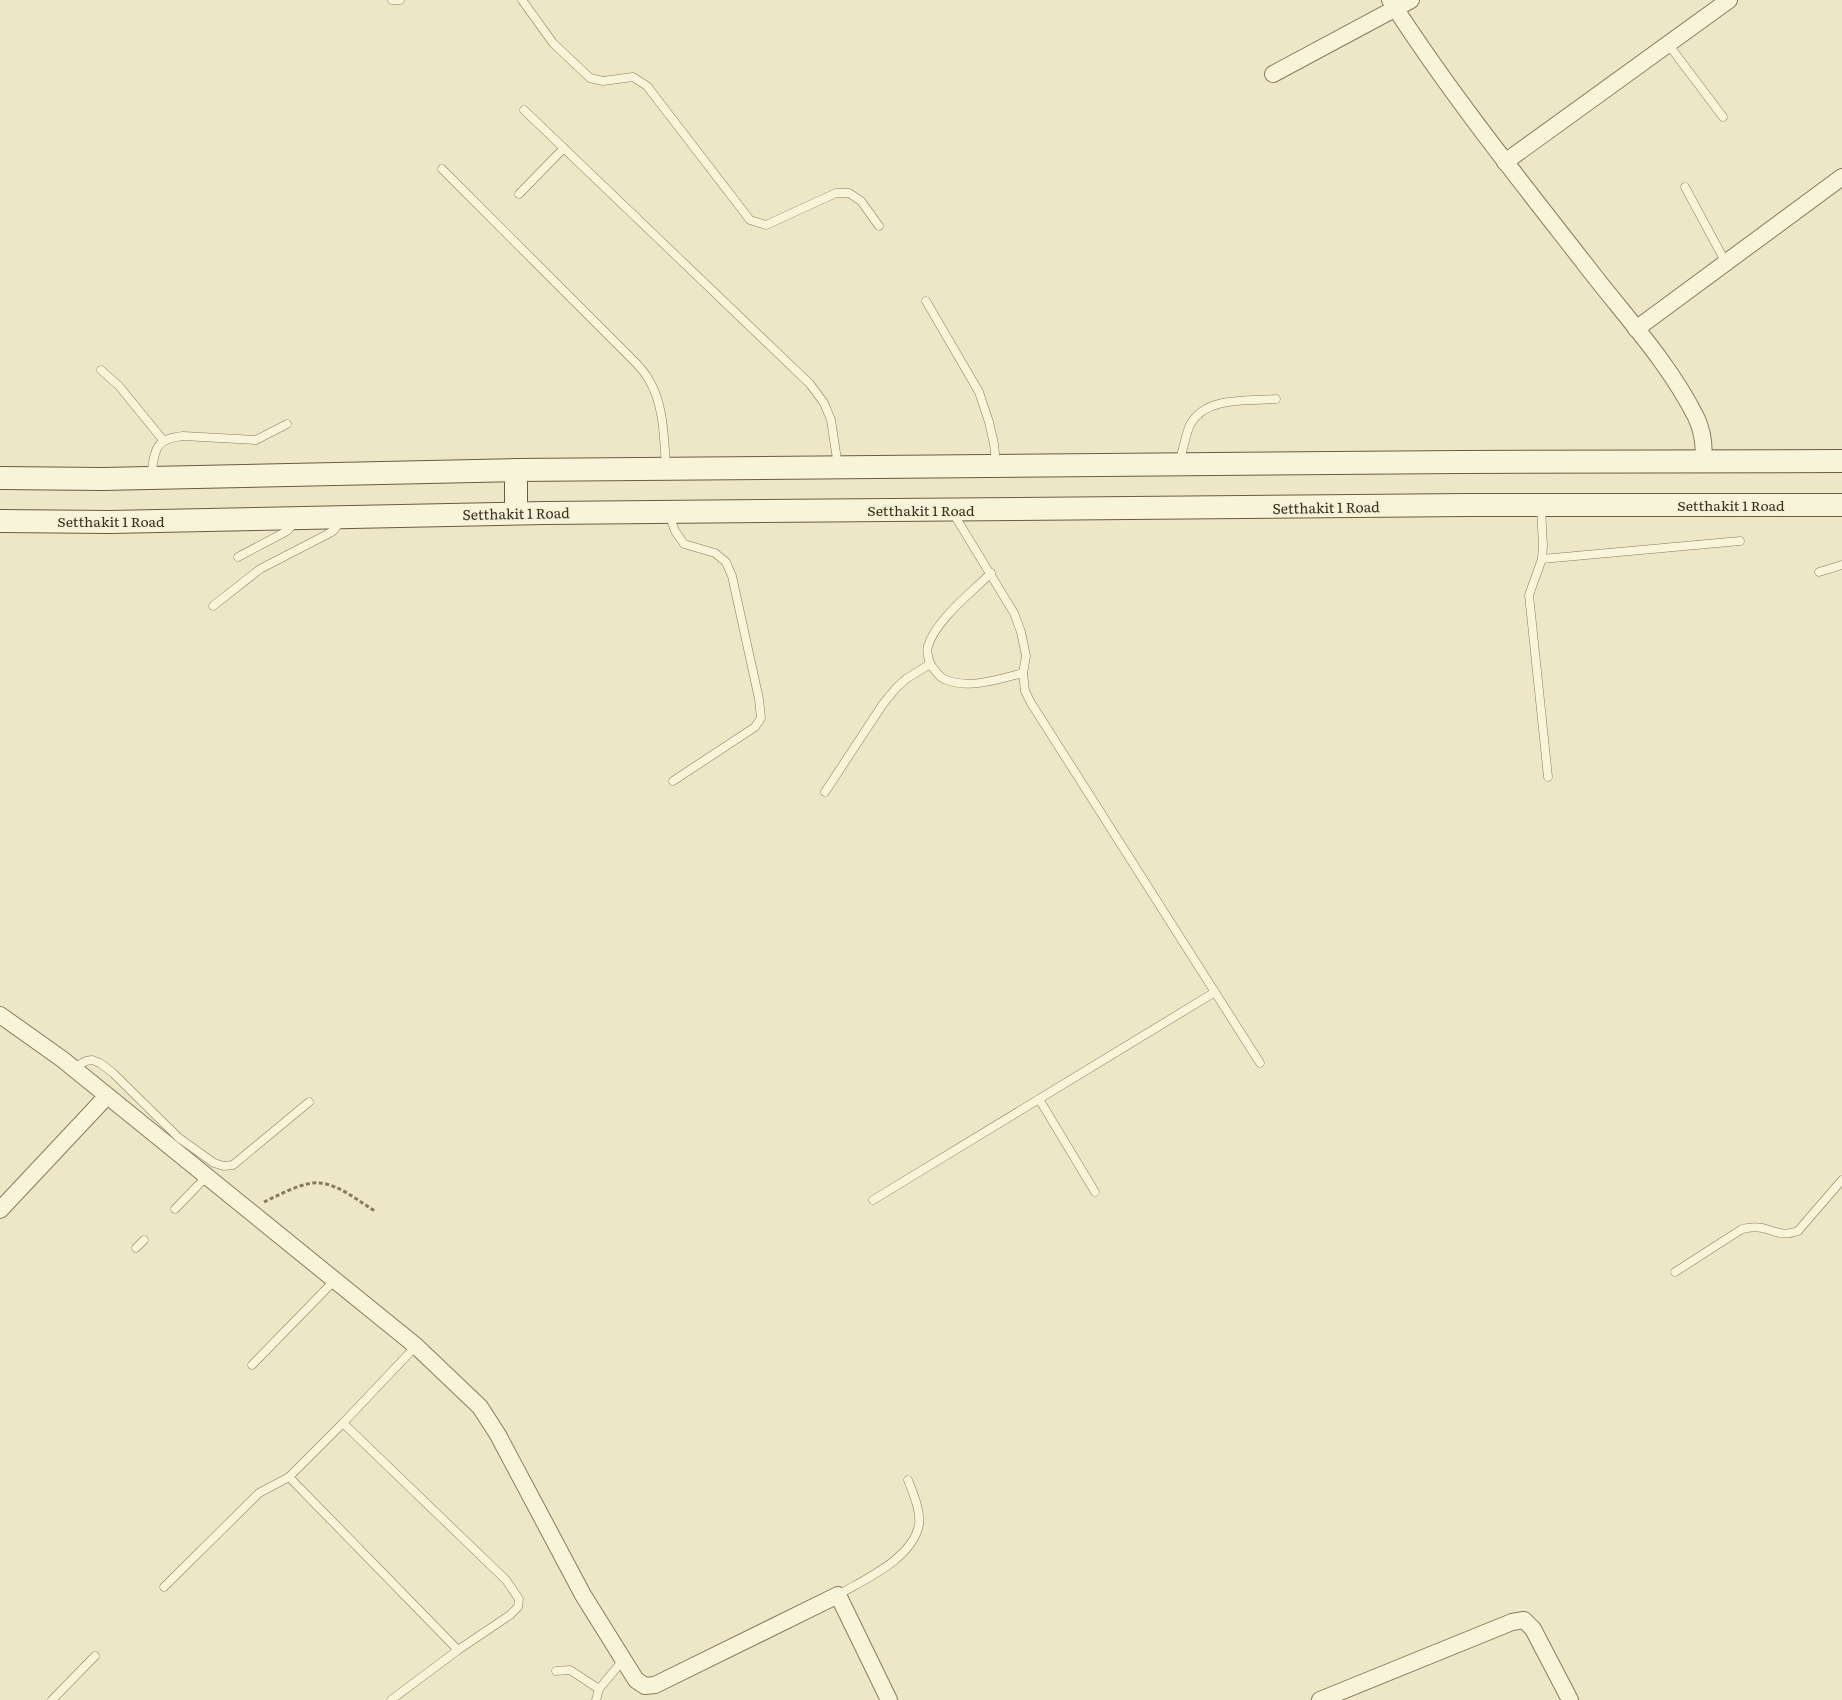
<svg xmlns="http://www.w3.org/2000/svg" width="1842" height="1700" font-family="Literata,serif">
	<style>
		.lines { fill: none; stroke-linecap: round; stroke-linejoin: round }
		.lane-casing { stroke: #897a5d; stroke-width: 9 }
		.street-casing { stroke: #897a5d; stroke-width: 18 }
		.secondary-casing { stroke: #6b5b40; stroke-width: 24 }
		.path { stroke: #897a5d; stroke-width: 3; stroke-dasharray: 4 2.5; stroke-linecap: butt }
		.lane { stroke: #f8f4da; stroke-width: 8 }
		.street { stroke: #f8f4da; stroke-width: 16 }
		.secondary { stroke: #f8f4da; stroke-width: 22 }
		.labels { text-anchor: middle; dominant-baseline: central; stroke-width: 4; stroke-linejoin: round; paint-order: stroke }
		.street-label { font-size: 14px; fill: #393020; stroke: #f5f1d6 }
	</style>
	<rect width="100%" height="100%" fill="#ede7c7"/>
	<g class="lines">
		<defs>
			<g id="lane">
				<polyline points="392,0 400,0"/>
				<polyline points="522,0 553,43 590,78 603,81 633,77 647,86 750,220 766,225 836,193 849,193 861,201 879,226"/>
				<polyline points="1668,44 1723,117"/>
				<polyline points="524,110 810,384 824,403 831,420 838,466"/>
				<path d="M442 169 632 359C638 365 645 372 649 380 664 405 664 438 666 467"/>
				<polyline points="1685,187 1726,263"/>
				<polyline points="519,194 564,148"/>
				<polyline points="926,301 979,392 989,422 994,444 996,464"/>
				<polyline points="101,370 119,386 163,440"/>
				<path d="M1179 463C1183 451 1185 436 1190 425 1205 396 1248 401 1276 399"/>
				<path d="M151 477C155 451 153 439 183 436L256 440 287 424"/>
				<polyline points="1541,508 1543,546 1542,559 1529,595 1548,777"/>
				<polyline points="953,513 1014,613 1021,632 1026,656 1023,673 1025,691 1031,703 1260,1063"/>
				<polyline points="669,514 675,531 684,544 715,553 726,562 732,576 759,699 761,718 755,727 673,781"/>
				<polyline points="238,557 287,531 295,522"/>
				<polyline points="1542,559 1740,541"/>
				<polyline points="1819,572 1842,565"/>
				<path d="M991 573C971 593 936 620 928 646 926 652 929 663 933 668 936 672 940 677 944 679 969 690 999 679 1023 673"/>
				<polyline points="213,606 260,569 326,535 333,531 341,521"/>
				<polyline points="825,792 883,704 896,688 906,679 930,664"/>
				<polyline points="73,1068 86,1061 92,1060 100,1063 113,1073 179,1138 214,1163 224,1166 233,1165 309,1102"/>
				<polyline points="1039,1099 1095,1192"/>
				<polyline points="873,1200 1215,992"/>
				<polyline points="175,1209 207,1176"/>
				<polyline points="136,1248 144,1240"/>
				<path d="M1675 1272 1742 1229C1750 1227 1758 1226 1766 1229 1780 1233 1783 1236 1798 1231L1842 1180"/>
				<polyline points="252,1365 335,1280"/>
				<polyline points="343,1423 506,1580 519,1599 518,1607 510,1615 458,1650"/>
				<polyline points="164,1587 259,1493 289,1477"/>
				<path d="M838 1595C865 1579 912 1559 919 1525 921 1511 913 1493 908 1480"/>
				<polyline points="556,1671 570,1670 599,1689"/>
				<polyline points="52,1700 95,1656"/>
				<polyline points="391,1700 458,1650 289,1477 343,1423 416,1346"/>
				<polyline points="596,1700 599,1689 623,1660"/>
			</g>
			<g id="street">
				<path d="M1390 0C1449 92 1518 178 1585 264 1623 314 1668 361 1696 417 1703 432 1705 445 1703 461"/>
				<polyline points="1273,74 1411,0"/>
				<polyline points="1505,162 1729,0"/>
				<polyline points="1636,329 1842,177"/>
				<polyline points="0,1015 62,1059 416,1346 480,1407 498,1435 583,1595 636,1680 645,1686 655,1685 838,1595 889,1700"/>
				<polyline points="0,1210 107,1096"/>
				<polyline points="1320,1700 1512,1622 1524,1620 1533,1629 1570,1700"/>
			</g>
			<g id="secondary">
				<polyline points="0,478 102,479 516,470 1460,462 1842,461"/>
				<polyline points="516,513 516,470"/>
				<polyline points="0,521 110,522 545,513 1467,505 1842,505"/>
			</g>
		</defs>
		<use href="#lane" class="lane-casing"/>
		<use href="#street" class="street-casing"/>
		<use href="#secondary" class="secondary-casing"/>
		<path class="path" d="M264 1202C279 1195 304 1181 320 1183 340 1185 358 1201 375 1211"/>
		<use href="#lane" class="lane"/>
		<use href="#street" class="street"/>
		<use href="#secondary" class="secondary"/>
	</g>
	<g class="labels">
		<g class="street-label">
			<text x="1731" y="505">Setthakit 1 Road</text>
			<text transform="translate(1326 507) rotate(-1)">Setthakit 1 Road</text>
			<text x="921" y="510">Setthakit 1 Road</text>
			<text transform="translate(516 513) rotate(-1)">Setthakit 1 Road</text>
			<text x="111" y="521">Setthakit 1 Road</text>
		</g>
	</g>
</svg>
